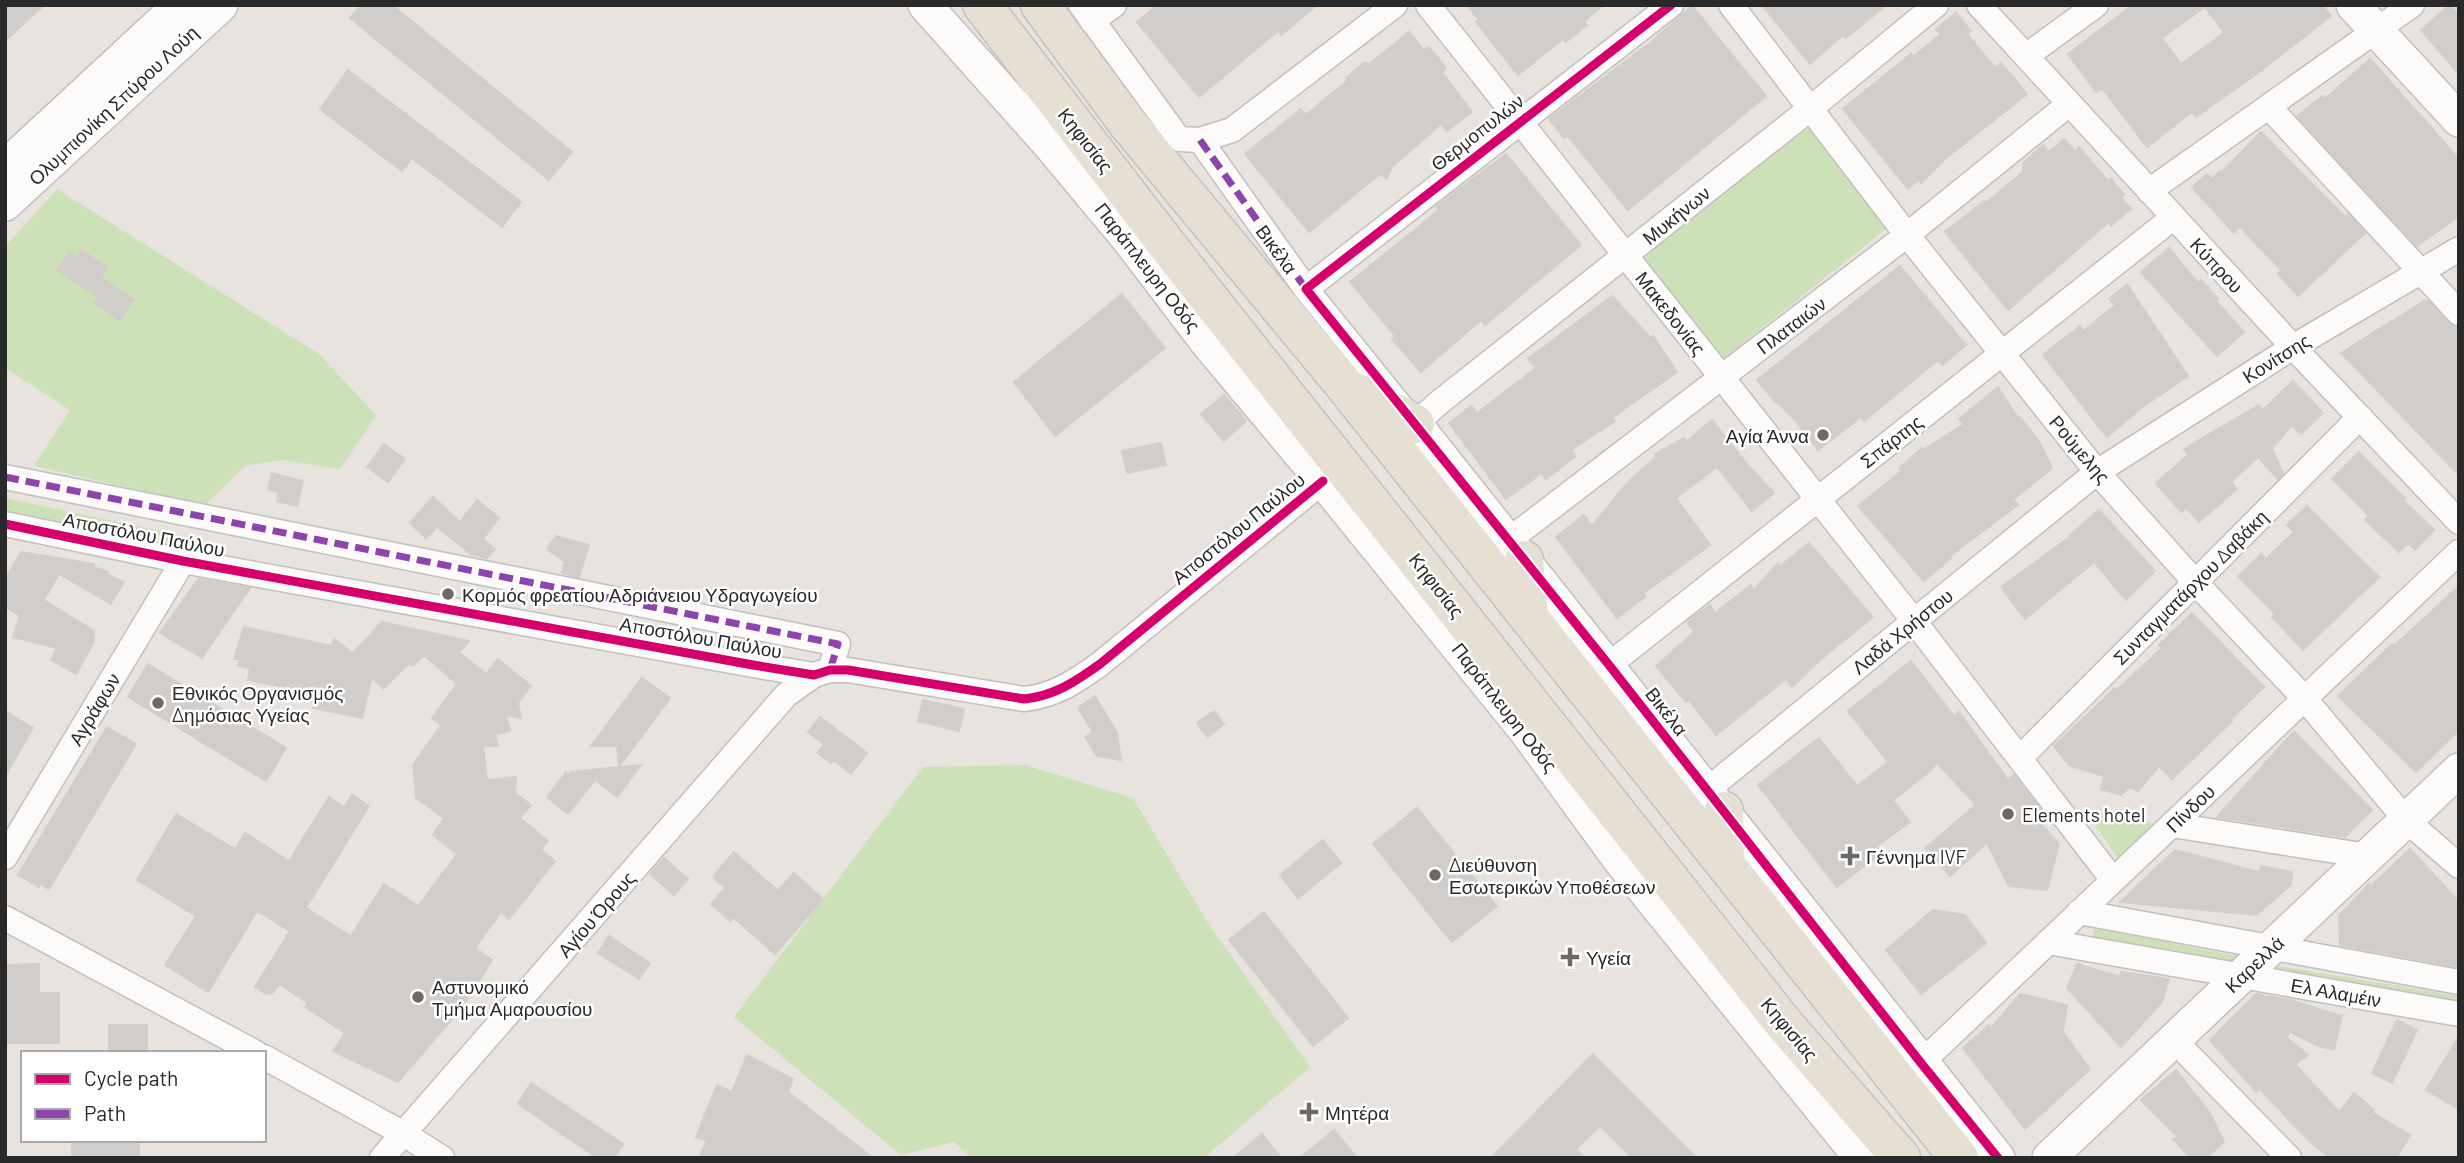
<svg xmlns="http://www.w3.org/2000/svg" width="2464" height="1163" font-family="Barlow,sans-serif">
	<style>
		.green { fill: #cde1b8 }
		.building { fill: #d0cdca; stroke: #d2cfcb; stroke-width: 2; fill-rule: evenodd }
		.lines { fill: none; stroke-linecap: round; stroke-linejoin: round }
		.street-casing { stroke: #c1c0c0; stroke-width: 27 }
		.secondary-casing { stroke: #c1c0c0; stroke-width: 36 }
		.primary-casing { stroke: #c4c2c0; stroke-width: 41 }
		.street { stroke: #fcfbfa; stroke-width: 24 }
		.secondary { stroke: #fcfbfa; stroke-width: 33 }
		.primary { stroke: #e5e0d3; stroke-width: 38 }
		.quiet { stroke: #8e44ad; stroke-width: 7; stroke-dasharray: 14 7; stroke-linecap: butt }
		.cycleway-casing { stroke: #fff; stroke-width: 13 }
		.cycleway { stroke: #d6006c; stroke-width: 9 }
		.poi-dot { fill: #6c6a68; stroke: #fff; stroke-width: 2.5 }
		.labels { text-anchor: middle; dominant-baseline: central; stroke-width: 5; stroke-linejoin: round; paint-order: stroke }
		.street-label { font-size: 19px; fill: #292929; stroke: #fff }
		.poi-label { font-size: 19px; fill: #292929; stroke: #fff; text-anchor: start }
	</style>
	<rect width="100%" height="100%" fill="#e8e3de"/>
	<g class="green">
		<polygon points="1805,122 1886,229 1723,359 1637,254"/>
		<polygon points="57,189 319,354 376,415 340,469 282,460 245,466 205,505 34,466 70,410 5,368 5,247"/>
		<polygon points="5,498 203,540 193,558 5,520"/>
		<polygon points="1025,765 1133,798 1208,923 1310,1067 1204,1158 972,1158 953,1142 901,1155 734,1017 923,767"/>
		<polygon points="2086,812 2166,825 2124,867"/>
		<polygon points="2094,928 2237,956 2235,967 2092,939"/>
		<polygon points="2272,965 2459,996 2459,1008 2260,975"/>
	</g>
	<g class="building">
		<polygon points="5,5 44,5 5,41"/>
		<polygon points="361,5 392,5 572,152 549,180 350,18"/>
		<polygon points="1157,5 1317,5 1281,35 1278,31 1199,97 1137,22"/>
		<polygon points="1467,5 1604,5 1584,21 1587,25 1566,42 1563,39 1518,75 1476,22 1479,20"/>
		<polygon points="1762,5 1886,5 1846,38 1843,35 1810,64"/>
		<path d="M2133 5H2323L2331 16 2254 76 2196 117 2192 112 2147 147 2102 88 2096 92 2068 54ZM2205 7 2224 33 2181 64 2162 38Z"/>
		<polygon points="2449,5 2459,15 2459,74 2421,30"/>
		<polygon points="1692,6 1766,96 1628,210 1568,136 1564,138 1549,119 1651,42"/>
		<polygon points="1956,13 1971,31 1967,34 1995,68 2001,63 2027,94 1945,159 1921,183 1918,180 1908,189 1843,109 1911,54 1913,57 1941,34 1936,29"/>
		<polygon points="1409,32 1424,50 1429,47 1446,68 1442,72 1472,112 1447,131 1441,124 1392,167 1387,178 1380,174 1309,232 1245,154 1301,109 1306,115 1348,80 1346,78 1365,62 1368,65"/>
		<polygon points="2370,59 2459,159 2459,216 2417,246 2297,116 2322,96 2325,99"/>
		<polygon points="348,70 521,202 502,227 412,158 402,171 320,109"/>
		<polygon points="2261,132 2345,217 2348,214 2365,233 2298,296 2278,274 2281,270 2240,227 2234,233 2192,187 2207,174 2212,179 2220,171 2222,172"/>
		<polygon points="2064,139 2075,151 2079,147 2108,181 2111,178 2124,195 2121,198 2131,209 2111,226 2109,222 2008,310 1945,232 1984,201 1986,203 2023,172 2024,162 2043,145 2049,152"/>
		<polygon points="1506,154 1581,245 1485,325 1481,320 1421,372 1392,339 1395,336 1350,282 1439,210 1436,207 1446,199"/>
		<polygon points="2169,248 2198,283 2201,280 2218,299 2216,301 2244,332 2217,356 2141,272"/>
		<polygon points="81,250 107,267 101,277 134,299 120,321 94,303 98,297 57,270 69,252 77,257"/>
		<polygon points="1900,266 1966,345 1943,365 1938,360 1864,421 1861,417 1818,450 1793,418 1777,402 1776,403 1757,380"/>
		<polygon points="2127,284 2188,376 2141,408 2107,437 2043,355 2080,326 2084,331 2115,305 2109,299"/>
		<polygon points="1122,294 1165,348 1055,436 1014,382"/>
		<polygon points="1612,296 1651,338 1653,336 1677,372 1612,418 1615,421 1571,450 1576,456 1546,479 1542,473 1506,499 1449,423 1471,406 1477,413 1536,368 1528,359"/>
		<polygon points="2424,301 2428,301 2449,324 2459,327 2459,475 2341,353"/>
		<polygon points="2293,381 2323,413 2301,434 2292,425 2272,448 2283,474 2278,479 2258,457 2231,482 2237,489 2199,522 2187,508 2181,512 2156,483 2188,455 2184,449 2259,405 2263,410"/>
		<polygon points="1998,387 2018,418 2020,417 2039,441 2052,468 2013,500 2018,505 1950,556 1951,558 1924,581 1858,506 1901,471 1899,468 1922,448 1923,450 1964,424 1959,419"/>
		<polygon points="1224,395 1246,421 1224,441 1201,414"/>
		<polygon points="1712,420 1747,464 1774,493 1752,511 1717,467 1676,498 1710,545 1644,593 1646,596 1617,618 1556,537 1584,515 1592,526 1629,481 1657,456 1655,454 1684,438 1686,442"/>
		<polygon points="1161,443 1166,465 1127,473 1122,451"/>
		<polygon points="384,444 405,459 388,482 367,467"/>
		<polygon points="2359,452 2405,498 2403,500 2434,530 2415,550 2408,543 2399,552 2365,520 2369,516 2332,479"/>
		<polygon points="272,473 303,481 297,506 277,501 279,492 268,489"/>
		<polygon points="433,497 460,522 477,500 499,518 483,539 495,549 487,558 472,555 437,527 426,538 410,523"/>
		<polygon points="2307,506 2379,577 2303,650 2272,617 2275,614 2238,576 2261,554 2266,559 2294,532 2287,525"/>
		<polygon points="2099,510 2155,571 2126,600 2094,562 2025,619 2001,587 2071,536 2070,535"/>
		<polygon points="556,536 589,545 579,577 562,573 565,562 547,549"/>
		<polygon points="1809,543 1873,617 1820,660 1792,687 1786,679 1716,735 1689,700 1686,702 1656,666 1694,632 1687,622 1710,605 1715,613 1751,585 1754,590 1778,563 1780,566"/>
		<polygon points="21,552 94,564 93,567 108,572 108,575 124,582 111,604 59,574 44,600 94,631 94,642 76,674 51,660 57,648 13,637 20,615 5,607 5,579"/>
		<polygon points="198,579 250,588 202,658 160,633"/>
		<polygon points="2459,586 2459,730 2416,772 2338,696 2392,644 2394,646"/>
		<polygon points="2192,613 2264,687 2231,719 2232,721 2172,779 2159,766 2138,791 2130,787 2121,795 2101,789 2104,776 2070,766 2054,746 2115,688 2117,690 2162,648 2159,645"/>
		<polygon points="382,622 469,641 459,652 486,674 498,659 531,686 518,703 521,718 506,716 510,731 495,735 498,746 483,746 487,780 516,777 515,793 531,805 520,818 548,841 541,850 555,861 509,919 501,912 475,948 492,960 464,1005 398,1082 333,1051 345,1033 305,1007 308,1003 279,984 272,994 264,993 255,987 290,931 257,911 208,992 165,965 196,916 137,880 176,814 235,849 245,833 289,861 329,797 344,807 352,795 369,806 306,908 351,936 384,884 418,906 457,854 433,835 444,818 416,798 413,765 441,725 432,718 457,684 424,655 413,666 409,663 383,689 372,677 362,718 313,708 316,694 248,680 250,668 238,666 240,659 234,659 244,627 332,646 334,639 353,653"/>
		<polygon points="1911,661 1954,716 1959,712 2008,780 2014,775 2047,818 2040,823 2059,844 2047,890 2009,886 1987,843 1950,876 1925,848 1976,805 1937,763 1930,771 1893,800 1910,822 1876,847 1881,853 1837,887 1758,785 1819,738 1857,786 1888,762 1848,711"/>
		<polygon points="148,664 286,748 266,781 128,697"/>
		<polygon points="642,678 670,698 619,767 617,746 591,746"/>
		<polygon points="1095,696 1117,733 1121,760 1097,756 1085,737 1093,732 1078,708"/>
		<polygon points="923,700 964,709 959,731 918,721"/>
		<polygon points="5,711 33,728 5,776"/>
		<polygon points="1214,711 1224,724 1208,737 1197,723"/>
		<polygon points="820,717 867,753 851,774 834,760 831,763 818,753 824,744 808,732"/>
		<polygon points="107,727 136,744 49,889 41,884 39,887 18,875"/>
		<polygon points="2294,731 2372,810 2345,837 2217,817"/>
		<polygon points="641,765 617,797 595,780 568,814 547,797 566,772 569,775 571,772"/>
		<polygon points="1417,808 1497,906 1452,942 1373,844"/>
		<polygon points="1323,840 1341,863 1298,898 1280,875"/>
		<polygon points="2410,849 2459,902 2459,967 2340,945 2339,916 2369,884 2371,886"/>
		<polygon points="2175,850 2259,872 2261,866 2292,872 2291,885 2256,915 2120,902"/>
		<polygon points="734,852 778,891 794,873 823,899 775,954 733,917 730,921 711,904 725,888 713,877"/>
		<polygon points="664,858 688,879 674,895 650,874"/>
		<polygon points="1933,910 1965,915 1986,943 1921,994 1886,950"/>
		<polygon points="1264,912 1348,1018 1313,1046 1229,940"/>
		<polygon points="609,936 650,963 639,979 598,953"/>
		<polygon points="39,964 39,993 59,993 59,1043 5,1043 5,965"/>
		<polygon points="2077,964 2120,977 2121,972 2169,979 2162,1002 2121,1047 2067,988"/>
		<polygon points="2020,994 2067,1005 2063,1032 2090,1069 2025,1129 1963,1048 1989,1025 1991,1028"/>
		<polygon points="2256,994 2290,1000 2342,1016 2334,1049 2321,1047 2290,1032 2286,1037 2308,1055 2295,1064 2339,1112 2354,1093 2374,1110 2372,1112 2410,1135 2396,1158 2330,1158 2306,1138 2260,1089 2256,1092 2210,1040"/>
		<polygon points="2397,1020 2417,1030 2392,1083 2372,1073"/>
		<rect x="109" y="1025" width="38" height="28"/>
		<polygon points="2459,1036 2459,1109 2426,1090"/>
		<polygon points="1593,1054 1697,1158 1632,1158 1600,1126 1576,1149 1585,1158 1491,1158"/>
		<polygon points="747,1055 793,1079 788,1092 873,1158 699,1158 707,1140 696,1137 717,1085 732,1092"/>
		<polygon points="2176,1070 2210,1113 2224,1142 2206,1158 2191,1158 2173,1139 2178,1137 2141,1100"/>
		<polygon points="531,1083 623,1144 614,1158 598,1158 518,1104"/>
		<polygon points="1334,1130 1357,1158 1300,1158"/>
		<polygon points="1262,1134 1281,1158 1233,1158"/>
		<rect x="72" y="1140" width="67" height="18"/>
	</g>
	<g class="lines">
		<defs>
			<g id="street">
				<polyline points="1081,5 1179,139 1200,140 1232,130 1395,5"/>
				<polyline points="1428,5 1914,621 2113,880"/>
				<polyline points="1731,5 1907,235 2097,472 2195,582 2305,699 2406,820 2459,866"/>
				<polyline points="1979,5 2293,347 2459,522"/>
				<polyline points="1092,21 1114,5"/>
				<polyline points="2026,56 2096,5"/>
				<polyline points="2269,107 2459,313"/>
				<polyline points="1200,140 1306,289 1415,424 1441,401 1811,108 1936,5"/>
				<polyline points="2149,191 2412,5"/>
				<polyline points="1306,289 1671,5"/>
				<polyline points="5,477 838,644 830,670"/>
				<path d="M5 524 183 561 753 665 814 675 830 670H848L1024 699C1054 696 1075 682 1100 664L1323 481"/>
				<polyline points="1509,540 1907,235 2069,104"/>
				<polyline points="1609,665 2174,217"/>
				<polyline points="2020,758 2360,417"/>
				<polyline points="1707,790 2097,472 2293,347 2459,249"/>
				<polyline points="2172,825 2368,856"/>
				<polyline points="5,857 183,561"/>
				<polyline points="2079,912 2459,982"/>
				<polyline points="5,918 256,1053"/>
				<polyline points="2048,942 2459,1014"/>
				<polyline points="2174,1040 2289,1158"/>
				<polyline points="264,1057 404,1134 442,1158"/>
				<polyline points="1921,1063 2459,552"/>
				<polyline points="382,1158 786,695 814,675"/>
			</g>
			<g id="secondary">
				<polyline points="925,5 1049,144 1129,240 1209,345 1323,481 1525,730 1619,859 1861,1158"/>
				<polyline points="2353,5 2459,120"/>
				<polyline points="5,167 180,5"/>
				<polyline points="5,204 221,5"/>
				<polyline points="1415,424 1998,1158"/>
				<polyline points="2049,1158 2459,770"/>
			</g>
			<g id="primary">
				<polyline points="982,5 1185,268 1785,1025 1901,1158"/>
				<polyline points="1040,5 1128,124 1344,385 1959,1158"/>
				<polyline points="1358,393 1415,424"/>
				<polyline points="1524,560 1529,617"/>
				<polyline points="1724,811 1725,863"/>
			</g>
		</defs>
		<use href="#street" class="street-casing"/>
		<use href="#secondary" class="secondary-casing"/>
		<use href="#primary" class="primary-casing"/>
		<use href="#street" class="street"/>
		<use href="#secondary" class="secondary"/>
		<use href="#primary" class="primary"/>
		<g class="quiet">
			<polyline points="1200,140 1306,289"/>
			<polyline points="5,477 838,644 830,670"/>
		</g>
		<defs>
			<g id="cycleway">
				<polyline points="1671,5 1306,289 1609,665 1921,1063 1998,1158"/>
				<path d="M5 524 183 561 753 665 814 675 830 670H848L1024 699C1054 696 1075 682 1100 664L1323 481"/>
			</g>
		</defs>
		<use href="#cycleway" class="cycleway-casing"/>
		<use href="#cycleway" class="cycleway"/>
	</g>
	<g class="poi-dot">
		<circle cx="1823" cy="435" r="7"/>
		<circle cx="448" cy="594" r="7"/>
		<circle cx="158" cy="703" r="7"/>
		<circle cx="2008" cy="814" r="7"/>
		<path d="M1846.5 845.5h7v7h7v7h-7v7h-7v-7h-7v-7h7z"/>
		<circle cx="1435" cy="875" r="7"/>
		<path d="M1566.5 946.5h7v7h7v7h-7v7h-7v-7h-7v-7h7z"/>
		<circle cx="418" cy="997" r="7"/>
		<path d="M1305.5 1101.5h7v7h7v7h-7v7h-7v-7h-7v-7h7z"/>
	</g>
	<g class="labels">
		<g class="street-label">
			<text transform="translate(113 105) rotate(-43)">Ολυμπιονίκη Σπύρου Λούη</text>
			<text transform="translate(1477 132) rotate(-38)">Θερμοπυλών</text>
			<text transform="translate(1086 140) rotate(52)">Κηφισίας</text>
			<text transform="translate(1676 215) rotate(-39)">Μυκήνων</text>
			<text transform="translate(1277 249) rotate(54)">Βικέλα</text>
			<text transform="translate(2217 265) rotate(47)">Κύπρου</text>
			<text transform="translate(1148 267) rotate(52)">Παράπλευρη Οδός</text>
			<text transform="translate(1671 313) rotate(52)">Μακεδονίας</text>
			<text transform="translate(1791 325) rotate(-37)">Πλαταιών</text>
			<text transform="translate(2276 358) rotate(-32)">Κονίτσης</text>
			<text transform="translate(1891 441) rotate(-38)">Σπάρτης</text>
			<text transform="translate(2080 449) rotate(50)">Ρούμελης</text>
			<text transform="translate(1238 528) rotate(-39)">Αποστόλου Παύλου</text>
			<text transform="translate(144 534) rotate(11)">Αποστόλου Παύλου</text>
			<text transform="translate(1437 585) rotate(52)">Κηφισίας</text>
			<text transform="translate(2190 587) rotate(-45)">Συνταγματάρχου Δαβάκη</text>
			<text transform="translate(1902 631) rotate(-39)">Λαδά Χρήστου</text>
			<text transform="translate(701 637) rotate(10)">Αποστόλου Παύλου</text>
			<text transform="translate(1505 707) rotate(52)">Παράπλευρη Οδός</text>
			<text transform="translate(94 709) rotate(-59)">Αγράφων</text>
			<text transform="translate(1667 711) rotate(52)">Βικέλα</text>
			<text transform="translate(2190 808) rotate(-44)">Πίνδου</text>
			<text transform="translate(596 914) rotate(-49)">Αγίου Όρους</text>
			<text transform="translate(2254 964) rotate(-43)">Καρελλά</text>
			<text transform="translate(2336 992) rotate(10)">Ελ Αλαμέιν</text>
			<text transform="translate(1790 1029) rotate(50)">Κηφισίας</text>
		</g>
		<g class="poi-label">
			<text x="1809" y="435" text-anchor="end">Αγία Άννα</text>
			<text x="462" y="594">Κορμός φρεατίου Αδριάνειου Υδραγωγείου</text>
			<text x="172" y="692">Εθνικός Οργανισμός<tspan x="172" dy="22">Δημόσιας Υγείας</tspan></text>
			<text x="2022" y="814">Elements hotel</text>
			<text x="1866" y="856">Γέννημα IVF</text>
			<text x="1449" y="864">Διεύθυνση<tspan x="1449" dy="22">Εσωτερικών Υποθέσεων</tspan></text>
			<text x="1586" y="957">Υγεία</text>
			<text x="432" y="986">Αστυνομικό<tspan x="432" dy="22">Τμήμα Αμαρουσίου</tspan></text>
			<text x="1325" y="1112">Μητέρα</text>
		</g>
	</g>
	<rect width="2464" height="1163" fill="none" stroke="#292929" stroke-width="14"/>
	<rect x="21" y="1051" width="245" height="91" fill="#ffffff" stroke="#a9a9a9" stroke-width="2"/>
	<rect x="35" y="1074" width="35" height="10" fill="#d6006c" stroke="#a9a9a9" stroke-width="2"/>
	<text x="84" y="1086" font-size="21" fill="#292929">Cycle path</text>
	<rect x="35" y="1109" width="35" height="10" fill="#8e44ad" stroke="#a9a9a9" stroke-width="2"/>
	<text x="84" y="1121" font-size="21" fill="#292929">Path</text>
</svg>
